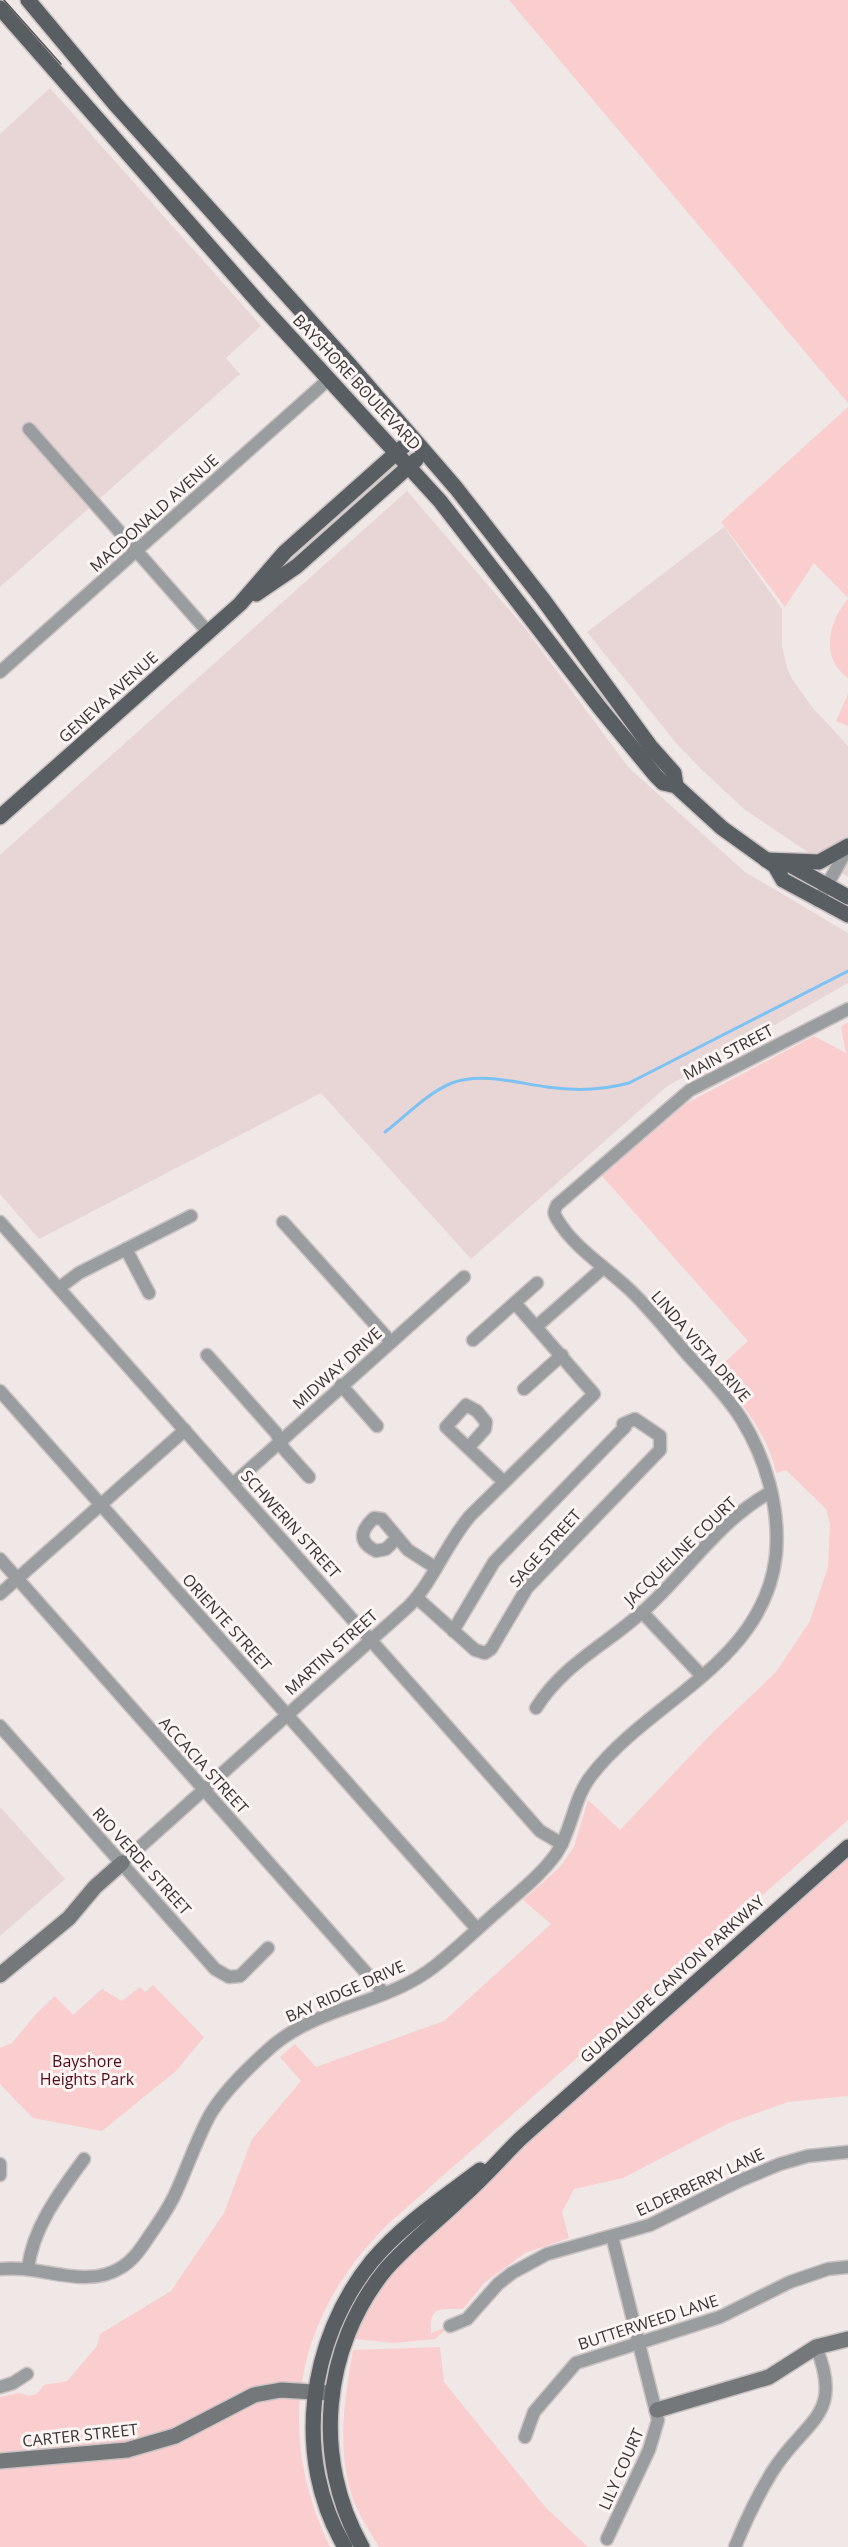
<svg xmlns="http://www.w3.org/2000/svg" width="848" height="2547" font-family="'Open Sans',sans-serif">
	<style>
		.built { fill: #e8d6d6 }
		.green { fill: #facece }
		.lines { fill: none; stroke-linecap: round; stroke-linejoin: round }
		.stream { stroke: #7dc2f4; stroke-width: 3 }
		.street-casing { stroke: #cbc3c3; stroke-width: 15 }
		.secondary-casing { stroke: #cbc3c3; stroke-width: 18 }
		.primary-casing { stroke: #cbc3c3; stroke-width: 18 }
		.street { stroke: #9a9d9f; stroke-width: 12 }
		.secondary { stroke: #74787b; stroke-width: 15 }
		.primary { stroke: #595e62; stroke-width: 15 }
		.tram { stroke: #5a5656; stroke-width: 1.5 }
		.labels { text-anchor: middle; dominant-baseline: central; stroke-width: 6; stroke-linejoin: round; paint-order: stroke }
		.street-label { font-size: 16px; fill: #363333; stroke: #fdf4f4 }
		.park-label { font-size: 16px; fill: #530918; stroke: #fdf4f4 }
	</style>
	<rect width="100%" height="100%" fill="#f0e7e7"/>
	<g class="built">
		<polygon points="50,88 261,326 226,358 240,374 0,587 0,134"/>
		<polygon points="407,491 524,627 629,768 745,872 848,933 848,983 666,1087 471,1259 321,1093 39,1239 0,1194 0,855"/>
		<polygon points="724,527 782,609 782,646 787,668 792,679 813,708 848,746 848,877 809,853 744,809 701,769 676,743 587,632"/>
		<polygon points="0,1807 65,1879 0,1936"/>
	</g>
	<g class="green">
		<polygon points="509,0 848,0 848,403"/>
		<polygon points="848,407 848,598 814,563 785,607 721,522"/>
		<path d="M848 599V678C819 658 829 621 848 599Z"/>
		<polygon points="848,694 848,726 836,721"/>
		<path d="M848 1022V1820L388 2224C296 2315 273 2429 330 2547H0V2397L19 2393 30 2396 37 2394 44 2385 67 2381 97 2346 100 2334 171 2291 224 2213 252 2139 301 2081 280 2057 295 2044 316 2067 444 2021 551 1924 523 1900 560 1867 574 1847 588 1800 620 1830 713 1732 776 1672 810 1621 828 1567 830 1524 826 1509 786 1470 776 1473C767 1432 741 1402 715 1371L748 1341 602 1176 687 1103 814 1036 846 1053 841 1027Z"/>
		<path d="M848 1847V2096L788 2102 729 2123 623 2178 574 2189 562 2212 569 2238 525 2253 484 2283 463 2309C442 2310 429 2304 431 2333L450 2326 435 2339 394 2343 346 2338 385 2271Z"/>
		<polygon points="153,1985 204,2037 176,2071 102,2131 33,2118 0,2084 0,2048 12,2043 36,2014 55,1996 73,2015 102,1989 122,2001 140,1987 145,1992"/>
		<path d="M440 2347 444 2382 546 2508 588 2547H379C371 2533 360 2517 354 2502 336 2452 344 2401 353 2350Z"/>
	</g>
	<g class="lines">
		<path class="stream" d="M385 1132C406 1116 427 1093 452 1083 481 1072 517 1083 547 1087 574 1091 603 1090 629 1083L848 971"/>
		<defs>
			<g id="street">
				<polyline points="29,429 208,632"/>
				<polyline points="0,672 329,379"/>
				<polyline points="818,901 848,848"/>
				<polyline points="0,1222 540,1831 562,1844"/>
				<polyline points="283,1222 391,1342"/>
				<polyline points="126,1249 149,1293"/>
				<polyline points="59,1288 79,1273 191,1216"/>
				<polyline points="537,1326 603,1268"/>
				<polyline points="473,1340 537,1283"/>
				<polyline points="207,1355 276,1433 284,1449 309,1477"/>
				<polyline points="341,1385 377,1426"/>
				<polyline points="524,1389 562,1355"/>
				<polyline points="0,1391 477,1929"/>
				<polyline points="468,1448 485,1429 486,1422 477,1411 466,1405 446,1427 504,1482"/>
				<polyline points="233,1484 464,1277"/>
				<path d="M397 1538 386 1549 376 1551C358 1542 360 1531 374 1518L382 1519 408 1550 436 1568"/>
				<polyline points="0,1559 384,1993"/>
				<polyline points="0,1594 185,1430"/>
				<polyline points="417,1598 475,1650 485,1653 491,1649 527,1588 660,1450 660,1436 635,1419 623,1424 625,1427 618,1434 494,1562 453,1631"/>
				<polyline points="642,1612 702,1676"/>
				<path d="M536 1708C567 1659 615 1641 654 1601 692 1564 724 1517 771 1492"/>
				<polyline points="0,1726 215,1969 229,1977 240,1976 268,1948"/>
				<path d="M122 1863 409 1606C434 1580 446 1544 470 1516L594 1394 515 1303"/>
				<polyline points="0,2164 0,2175"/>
				<path d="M28 2268C33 2227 60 2192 84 2159"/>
				<path d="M0 2269C40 2264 85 2291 122 2267 136 2258 143 2245 152 2232 161 2219 170 2206 176 2192 188 2166 197 2138 211 2113 226 2089 248 2068 269 2049 316 2006 386 2005 435 1966 458 1948 478 1928 500 1909 519 1892 541 1875 556 1854 572 1831 573 1799 591 1776 650 1699 765 1663 776 1554 780 1508 766 1459 742 1420 727 1396 706 1375 687 1354 668 1332 650 1309 630 1290 606 1267 574 1248 557 1219 553 1212 554 1212 557 1205L690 1090 848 1009"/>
				<polyline points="450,2326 467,2319 498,2284 512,2273 547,2254 650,2225 739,2181 780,2164 808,2156 848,2152"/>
				<polyline points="0,2387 13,2383 27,2374"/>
				<polyline points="525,2437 534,2412 576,2363 720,2317 790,2282 828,2269 848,2267"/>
				<polyline points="607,2539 649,2450 658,2420 612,2236"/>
				<path d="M735 2547C745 2522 758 2495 772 2472 804 2420 845 2417 816 2347"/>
			</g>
			<g id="secondary">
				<polyline points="0,1975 69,1918 95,1887 122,1863"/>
				<polyline points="657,2410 769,2377 816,2347 848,2339"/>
				<polyline points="0,2461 127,2450 175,2436 254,2395 281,2390 329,2393"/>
			</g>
			<g id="primary">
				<polyline points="28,0 114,103 348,363 456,488 542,598 650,746 674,773 676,786"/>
				<polyline points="0,8 260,304 440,501 600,708 656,776 663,783 676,786 722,828 775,866 783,880 848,915"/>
				<polyline points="256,594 297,566 416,460"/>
				<polyline points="0,817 240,604 285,552 404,446"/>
				<polyline points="766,860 819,862 848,846"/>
				<polyline points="784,865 790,865 848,897"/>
				<path d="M345 2547C292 2458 308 2340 372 2261 402 2225 443 2198 480 2170"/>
				<path d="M362 2547C312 2459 322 2347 386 2269 408 2244 435 2223 459 2200 481 2181 500 2159 520 2139L848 1847"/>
			</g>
		</defs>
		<use href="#street" class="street-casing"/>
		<use href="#secondary" class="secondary-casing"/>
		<use href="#primary" class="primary-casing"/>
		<use href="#street" class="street"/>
		<use href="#secondary" class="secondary"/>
		<use href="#primary" class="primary"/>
		<polyline class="tram" points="4,0 61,64"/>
	</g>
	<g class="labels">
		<g class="street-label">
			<text transform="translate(357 382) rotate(47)">BAYSHORE BOULEVARD</text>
			<text transform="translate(154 513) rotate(-42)">MACDONALD AVENUE</text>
			<text transform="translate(108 697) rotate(-42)">GENEVA AVENUE</text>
			<text transform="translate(728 1052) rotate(-28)">MAIN STREET</text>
			<text transform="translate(701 1346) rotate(49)">LINDA VISTA DRIVE</text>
			<text transform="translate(337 1368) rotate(-42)">MIDWAY DRIVE</text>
			<text transform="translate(291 1524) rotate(48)">SCHWERIN STREET</text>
			<text transform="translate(545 1548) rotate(-48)">SAGE STREET</text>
			<text transform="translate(680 1551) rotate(-44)">JACQUELINE COURT</text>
			<text transform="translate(227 1622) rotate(48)">ORIENTE STREET</text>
			<text transform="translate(331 1652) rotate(-42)">MARTIN STREET</text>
			<text transform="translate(204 1765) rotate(48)">ACCACIA STREET</text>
			<text transform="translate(142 1861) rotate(48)">RIO VERDE STREET</text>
			<text transform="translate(672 1979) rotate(-42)">GUADALUPE CANYON PARKWAY</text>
			<text transform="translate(345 1991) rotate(-24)">BAY RIDGE DRIVE</text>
			<text transform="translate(700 2182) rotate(-25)">ELDERBERRY LANE</text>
			<text transform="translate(648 2322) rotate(-18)">BUTTERWEED LANE</text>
			<text transform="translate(80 2435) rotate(-6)">CARTER STREET</text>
			<text transform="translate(621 2469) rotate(-66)">LILY COURT</text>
		</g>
		<g class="park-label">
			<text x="87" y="2061">Bayshore<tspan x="87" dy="18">Heights Park</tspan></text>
		</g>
	</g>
</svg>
